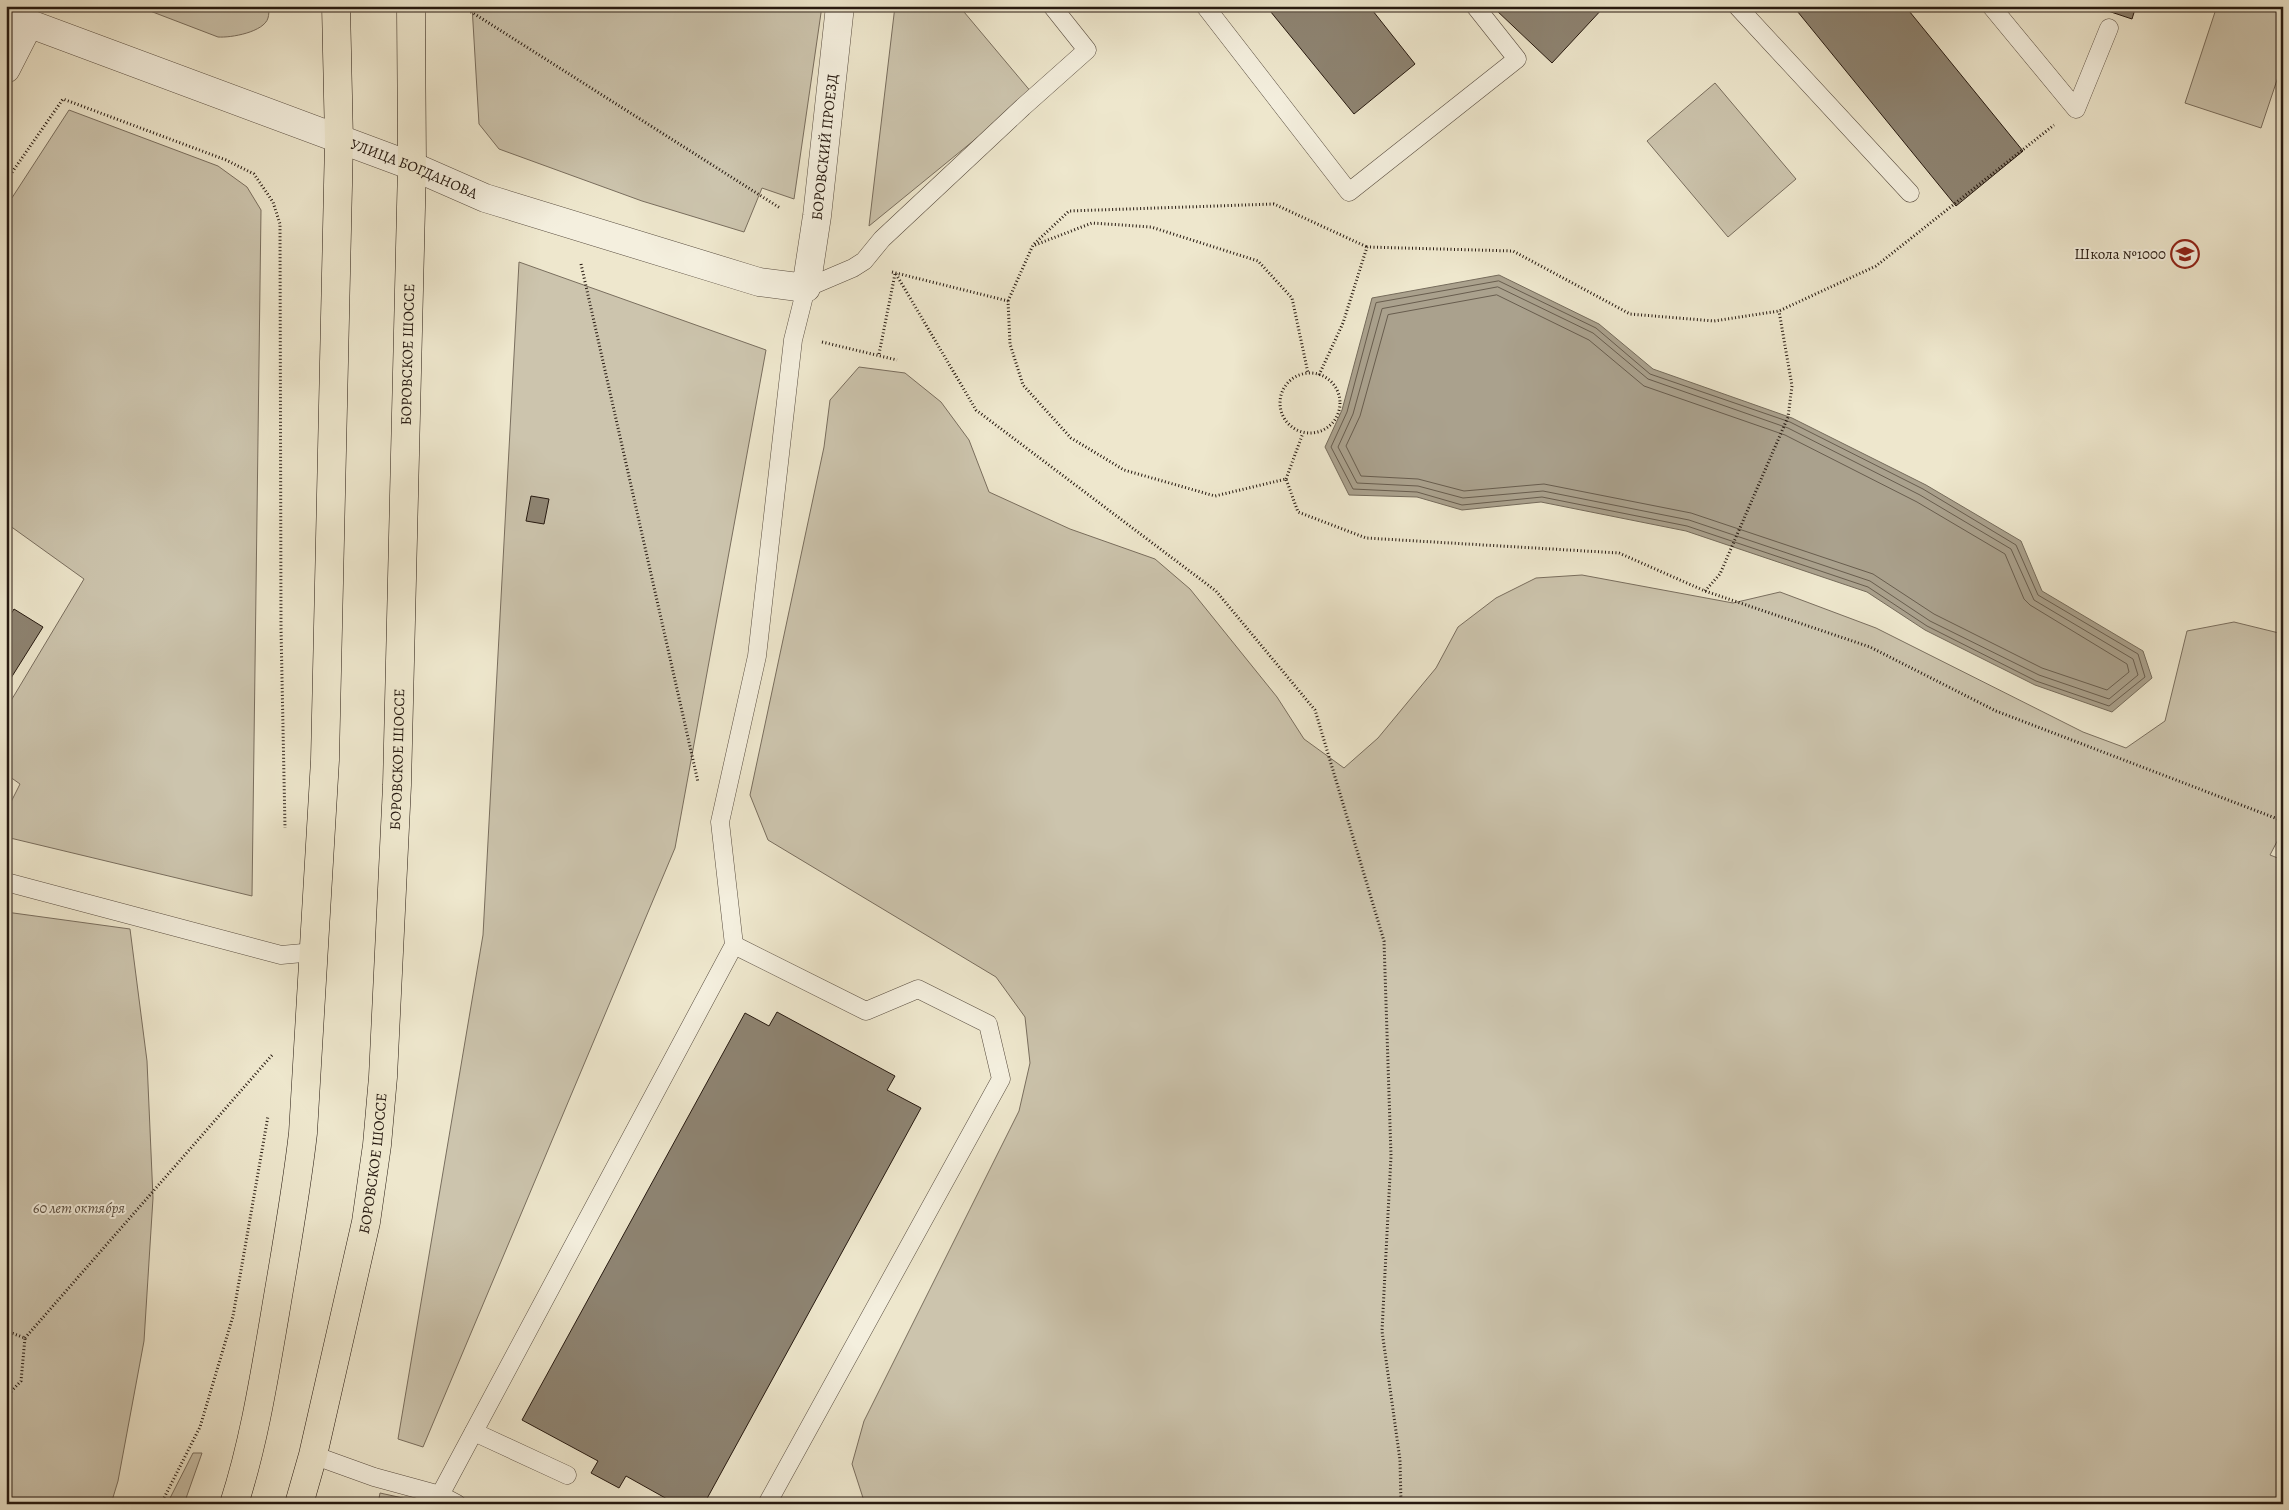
<svg xmlns="http://www.w3.org/2000/svg" width="2289" height="1510" font-family="Alegreya,serif">
	<style>
		.green { fill: #ccc4ad; stroke: #796e5e }
		.water { fill: #aaa18d; stroke: #756b5b }
		.lines { fill: none; stroke-linecap: round; stroke-linejoin: round }
		.shore { stroke: #685d4e; stroke-width: 1 }
		.building { fill: #8e8472; stroke: #261910 }
		.service-casing { stroke: #584c3f; stroke-width: 19 }
		.tertiary-casing { stroke: #584c3f; stroke-width: 29 }
		.primary-casing { stroke: #261910; stroke-width: 29 }
		.path { stroke: #261910; stroke-width: 3; stroke-dasharray: 1 2.5; stroke-linecap: butt }
		.service { stroke: #f4efde; stroke-width: 18 }
		.tertiary { stroke: #f4efde; stroke-width: 28 }
		.primary { stroke: #eee7cd; stroke-width: 28 }
		.labels { text-anchor: middle; dominant-baseline: central; stroke-width: 4; stroke-linejoin: round; paint-order: stroke }
		.street-label { font-size: 15px; fill: #261910; stroke: #f4efde }
		.poi-label { font-size: 15px; fill: #261910; stroke: #f4efde; text-anchor: end }
		.park-label { font-size: 15px; font-style: italic; fill: #584c3f; stroke: #f4efde }
	</style>
	<rect width="100%" height="100%" fill="#eee7cd"/>
	<filter id="stains"><feTurbulence type="fractalNoise" baseFrequency=".004" numOctaves="4"/><feColorMatrix values="0 0 0 0 .2 0 0 0 0 .09 0 0 0 0 .02 0 0 0 .5 -.17"/></filter>
	<radialGradient id="worn" r=".72"><stop offset=".6" stop-color="#630" stop-opacity="0"/><stop offset="1" stop-color="#630" stop-opacity=".3"/></radialGradient>
	<g class="green">
		<path d="M137 6H269C269 10 269 15 268 18 264 32 231 38 218 37Z"/>
		<polygon points="472,6 822,6 794,199 762,188 744,232 642,201 499,149 479,124"/>
		<polygon points="895,6 959,6 1032,93 869,226"/>
		<polygon points="2217,6 2283,6 2283,62 2261,128 2185,103"/>
		<polygon points="1715,83 1796,179 1728,237 1647,141"/>
		<polygon points="69,110 218,166 247,187 261,210 252,896 6,837 6,812 20,784 6,774 6,709 84,579 6,523 6,207"/>
		<polygon points="519,262 766,350 675,848 423,1447 398,1439 483,935"/>
		<polygon points="859,367 905,373 941,402 969,440 989,492 1070,529 1155,559 1190,589 1277,697 1304,739 1344,768 1378,738 1436,668 1458,627 1496,598 1536,578 1582,575 1733,603 1780,592 1876,628 2083,732 2126,748 2165,721 2187,631 2234,622 2283,634 2283,830 2270,855 2283,860 2283,1504 865,1504 852,1464 864,1421 1019,1111 1030,1063 1025,1017 996,977 768,840 750,795 824,447 830,400"/>
		<polygon points="6,912 130,929 147,1061 153,1198 144,1341 118,1481 111,1504 6,1504"/>
		<polygon points="193,1453 202,1453 184,1504 167,1504"/>
		<polygon points="380,1493 430,1504 378,1504"/>
	</g>
	<polygon class="water" points="1499,275 1599,324 1653,369 1792,418 1926,485 2021,541 2042,591 2143,651 2152,678 2112,712 2035,685 1925,630 1867,592 1686,531 1541,502 1462,510 1417,497 1349,495 1325,447 1342,410 1372,298"/>
	<g class="lines">
		<g class="shore">
			<polygon points="1499,281 1596,328 1650,374 1790,422 1923,489 2016,545 2038,595 2138,654 2145,677 2109,706 2036,681 1927,626 1868,587 1687,526 1542,497 1462,505 1417,492 1353,489 1331,447 1347,412 1376,303"/>
			<polygon points="1498,287 1593,333 1648,379 1788,428 1920,495 2011,549 2034,600 2133,659 2138,675 2109,699 2039,675 1930,621 1870,581 1689,520 1543,491 1463,498 1418,486 1357,483 1338,447 1353,414 1382,309"/>
			<polygon points="1497,295 1589,340 1644,386 1785,435 1917,502 2005,554 2024,599 2030,605 2127,664 2129,672 2107,690 2042,668 1934,614 1873,574 1691,513 1544,484 1464,491 1418,479 1361,476 1346,446 1360,416 1388,315"/>
		</g>
	</g>
	<g class="building">
		<polygon points="1266,6 1369,6 1415,64 1354,114"/>
		<polygon points="1497,6 1603,6 1604,7 1552,63 1495,9"/>
		<polygon points="1793,6 1905,6 2023,151 1956,206"/>
		<polygon points="2093,6 2136,6 2132,19"/>
		<polygon points="531,496 549,499 544,524 526,521"/>
		<polygon points="14,609 43,627 6,686 6,622"/>
		<polygon points="777,1012 895,1076 887,1090 921,1108 704,1504 676,1504 626,1476 619,1488 591,1473 598,1461 522,1420 745,1013 769,1026"/>
	</g>
	<g class="lines">
		<defs>
			<g id="service">
				<polyline points="1205,6 1349,192 1517,59 1475,6"/>
				<polyline points="1737,6 1910,193"/>
				<polyline points="1991,6 2076,109 2109,28"/>
				<polyline points="6,882 281,955 314,952"/>
				<polyline points="734,945 866,1011 918,989 988,1024 1001,1079 767,1504"/>
				<polyline points="474,1432 567,1475"/>
				<polyline points="313,1455 374,1477 440,1495 457,1504"/>
				<polyline points="440,1495 734,945 720,822 757,656 793,340 806,288 853,268 864,261 882,239 1023,107 1087,50 1052,6"/>
			</g>
			<g id="tertiary">
				<path id="s1" d="M6 15 412 166 485 198 759 282 806 288 817 216 840 6"/>
				<polyline points="6,69 29,24"/>
			</g>
			<g id="primary">
				<path d="M234 1504C254 1442 264 1378 275 1314 285 1254 296 1194 303 1133L325 760 339 141 336 6"/>
				<path id="s2" d="M299 1504 313 1455 366 1222 377 1145 383 1077 397 785 412 166 411 6"/>
			</g>
		</defs>
		<use href="#service" class="service-casing"/>
		<use href="#tertiary" class="tertiary-casing"/>
		<use href="#primary" class="primary-casing"/>
		<g class="path">
			<polyline points="462,6 780,208"/>
			<polyline points="6,181 63,99 226,160 254,174 273,202 280,224 281,628 285,828"/>
			<polyline points="1035,245 1092,223 1151,227 1258,261 1292,298 1308,373"/>
			<polyline points="581,264 698,782"/>
			<polyline points="892,272 1008,301 1010,344 1023,385 1071,438 1124,470 1215,496 1286,479 1298,512 1366,538 1619,553 1705,591 1870,647 1996,711 2283,821"/>
			<polyline points="896,274 976,410 1216,591 1315,710 1384,941 1391,1156 1382,1331 1400,1460 1401,1504"/>
			<polyline points="1008,301 1033,245 1069,211 1274,204 1367,247"/>
			<polyline points="822,342 897,360"/>
			<polyline points="879,354 895,274"/>
			<circle cx="1310" cy="403" r="30"/>
			<polyline points="1319,375 1343,323 1367,247 1513,251 1630,314 1714,321 1779,311 1876,266 2054,125"/>
			<polyline points="1286,479 1303,433"/>
			<polyline points="1705,591 1720,574 1788,417 1792,386 1779,311"/>
			<polyline points="6,1331 25,1338 21,1381 6,1397"/>
			<polyline points="25,1338 273,1054"/>
			<polyline points="161,1504 200,1427 233,1316 268,1116"/>
		</g>
		<use href="#service" class="service"/>
		<use href="#tertiary" class="tertiary"/>
		<use href="#primary" class="primary"/>
	</g>
	<defs>
		<symbol id="school-ring" viewBox="-11 -11 22 22"><circle r="9.5" fill="#f4efde" stroke="#8f2418" stroke-width="1.5"/><path d="M0-5L7-2L0 1L-7-2ZM-4 1L0 2.5L4 1V4Q0 6-4 4Z" fill="#8f2418"/></symbol>
	</defs>
	<g fill-rule="evenodd">
		<use href="#school-ring" x="2169" y="238" width="32" height="32"/>
	</g>
	<g class="labels">
		<g class="street-label">
			<text stroke="none"><textPath href="#s1" startOffset="989">БОРОВСКИЙ ПРОЕЗД</textPath></text>
			<text stroke="none"><textPath href="#s1" startOffset="436">УЛИЦА БОГДАНОВА</textPath></text>
			<text stroke="none"><textPath href="#s2" startOffset="1159">БОРОВСКОЕ ШОССЕ</textPath></text>
			<text stroke="none"><textPath href="#s2" startOffset="754">БОРОВСКОЕ ШОССЕ</textPath></text>
			<text stroke="none"><textPath href="#s2" startOffset="349">БОРОВСКОЕ ШОССЕ</textPath></text>
		</g>
		<g class="poi-label">
			<text x="2166" y="254">Школа №1000</text>
		</g>
		<g class="park-label">
			<text x="79" y="1208">60 лет октября</text>
		</g>
	</g>
	<rect width="2289" height="1510" fill="none" stroke="#eee7cd" stroke-width="25"/>
	<rect x="8" y="8" width="2274" height="1495" fill="none" stroke="#261910" stroke-width="2.5"/>
	<rect x="12" y="12" width="2264" height="1485" fill="none" stroke="#261910"/>
	<rect width="100%" height="100%" filter="url(#stains)"/>
	<rect width="100%" height="100%" fill="url(#worn)"/>
</svg>
